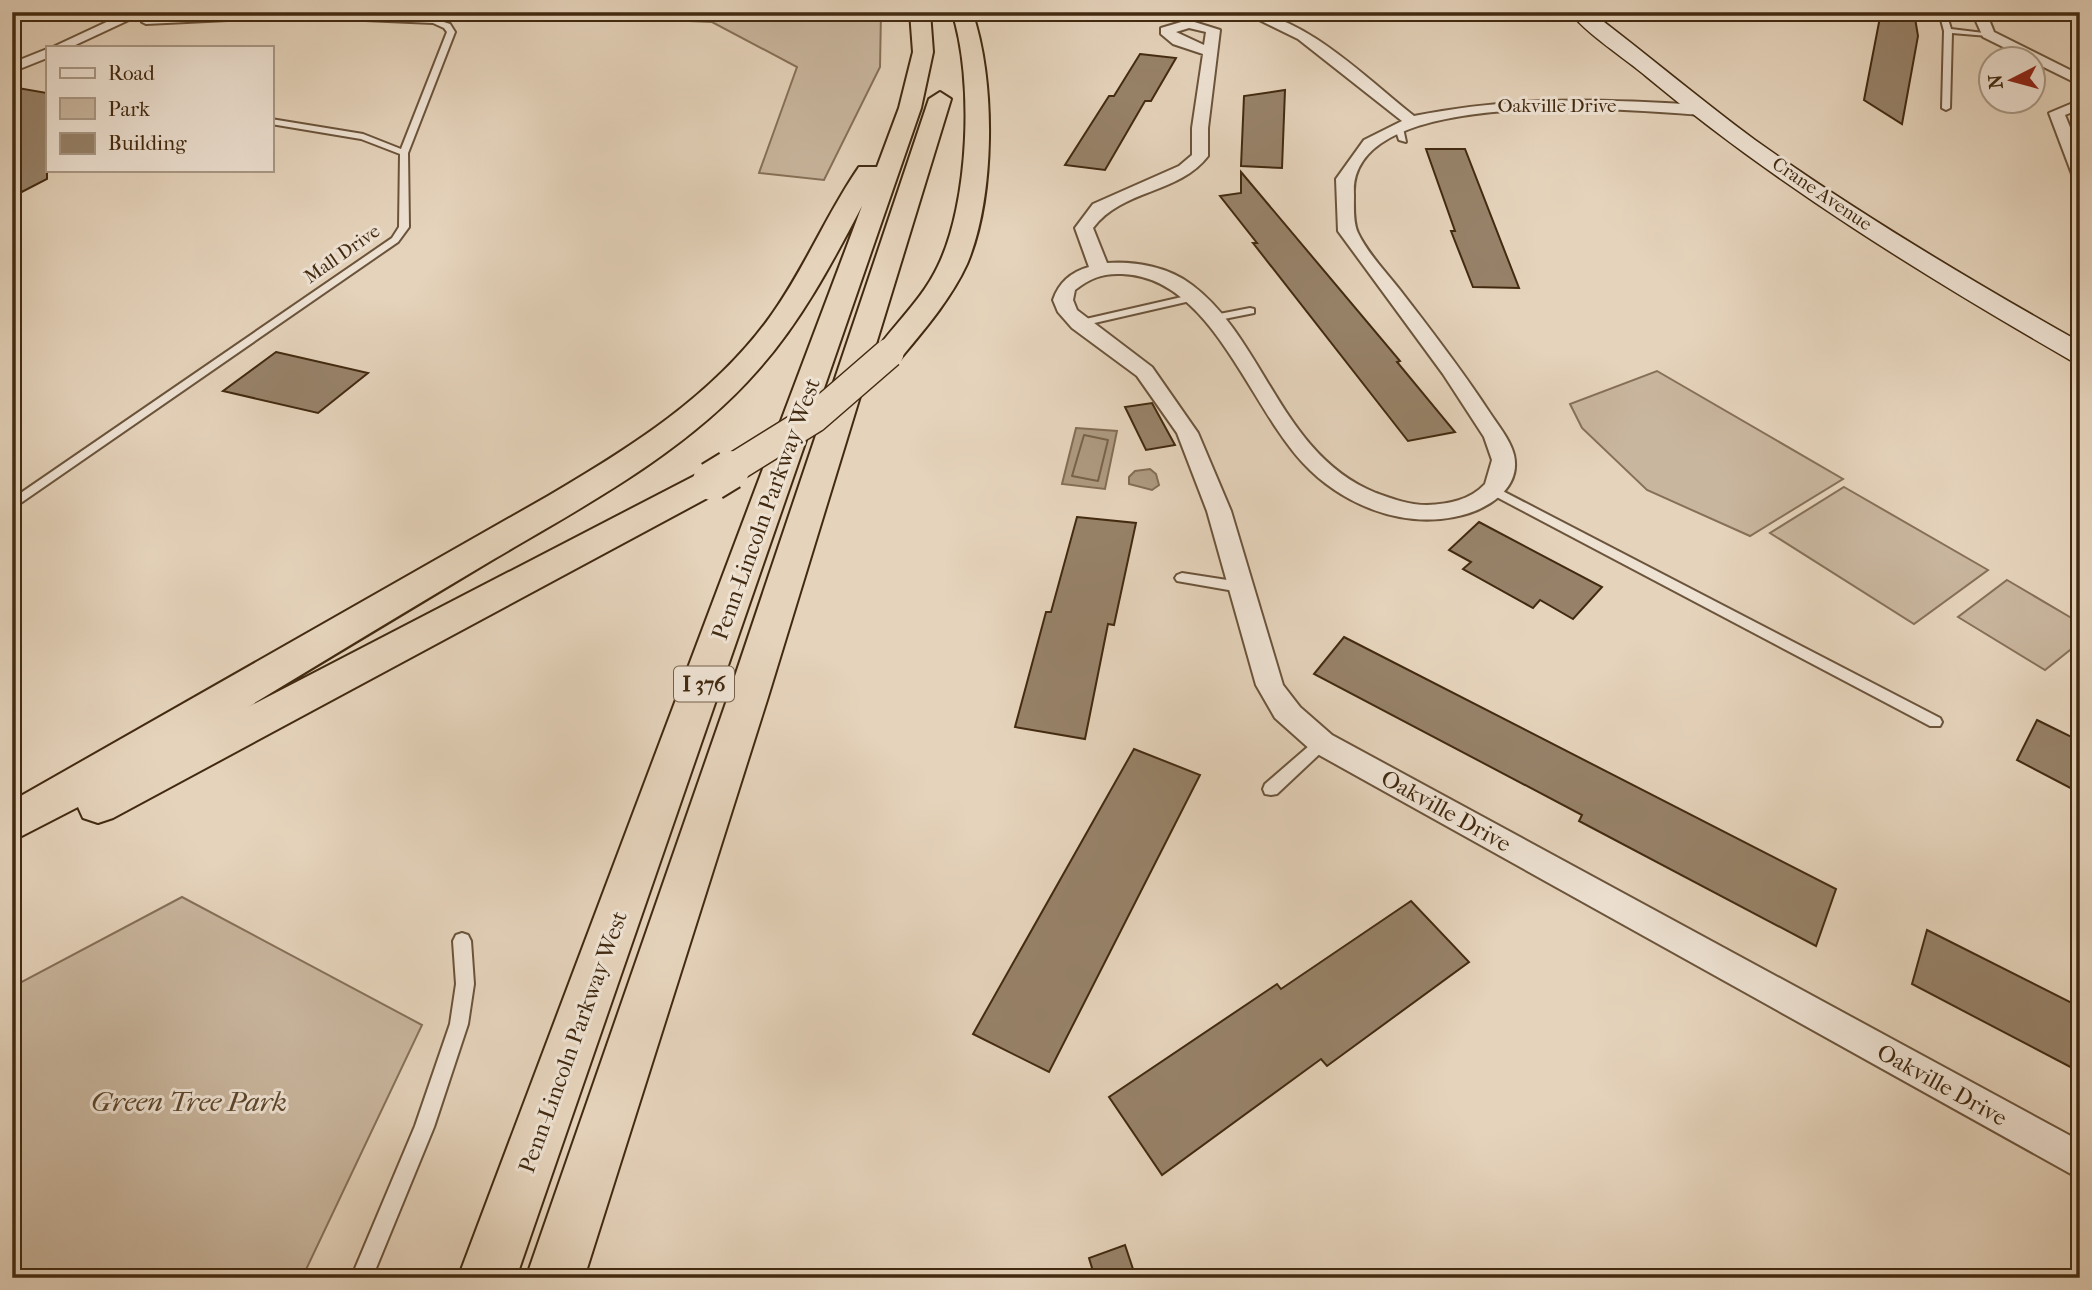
<svg xmlns="http://www.w3.org/2000/svg" width="2092" height="1290" font-family="'IM FELL French Canon',serif">
	<style>
		.green { fill: #c9b69e; stroke: #867057; stroke-width: 2 }
		.water { fill: #ae9a81; stroke: #836d54; stroke-width: 2 }
		.lines { fill: none; stroke-linecap: round; stroke-linejoin: round }
		.shore { stroke: #786248; stroke-width: 2 }
		.building { fill: #978269; stroke: #422a10; stroke-width: 2 }
		.lane-casing { stroke: #6b543b; stroke-width: 4 }
		.street-casing { stroke: #6b543b; stroke-width: 4 }
		.secondary-casing { stroke: #422a10; stroke-width: 3 }
		.highway-casing { stroke: #422a10; stroke-width: 4 }
		.lane { fill: #eee2d3; fill-rule: evenodd }
		.street { fill: #eee2d3; fill-rule: evenodd }
		.secondary { fill: #eee2d3; fill-rule: evenodd }
		.highway { fill: #e5d3bb; fill-rule: evenodd }
		.highway-bridge-far1-casing { stroke: #422a10; stroke-width: 32; stroke-linecap: butt }
		.highway-bridge-casing { stroke: #422a10; stroke-width: 42; stroke-linecap: butt }
		.highway-bridge-far1 { stroke: #e5d3bb; stroke-width: 29 }
		.highway-bridge { stroke: #e5d3bb; stroke-width: 38 }
		.labels { text-anchor: middle; dominant-baseline: central; stroke-width: 6; stroke-linejoin: round; paint-order: stroke }
		.far-street-label { font-size: 19px; fill: #422a10; stroke: #eee2d3 }
		.shield { fill: #eee2d3; stroke: #76614a; stroke-width: 2 }
		.shield-label { font-size: 21px; font-weight: bold; fill: #422a10 }
		.street-label { font-size: 23px; fill: #422a10; stroke: #eee2d3 }
		.near-park-label { font-size: 28px; font-style: italic; fill: #5d462c; stroke: #eee2d3 }
	</style>
	<rect width="100%" height="100%" fill="#e5d3bb"/>
	<filter id="stains"><feTurbulence type="fractalNoise" baseFrequency=".00286" numOctaves="4"/><feColorMatrix values="0 0 0 0 .2 0 0 0 0 .09 0 0 0 0 .02 0 0 0 .5 -.17"/></filter>
	<radialGradient id="worn" r=".72"><stop offset=".6" stop-color="#630" stop-opacity="0"/><stop offset="1" stop-color="#630" stop-opacity=".3"/></radialGradient>
	<g class="green">
		<polygon points="484,12 881,12 880,67 824,180 759,173 797,67 712,22"/>
		<polygon points="1657,371 1843,479 1750,536 1647,490 1582,428 1570,404"/>
		<polygon points="1844,487 1988,570 1914,624 1770,533"/>
		<polygon points="2007,580 2080,623 2080,642 2045,670 1958,617"/>
		<polygon points="182,897 422,1025 302,1278 12,1278 12,987"/>
	</g>
	<g class="water">
		<polygon points="1076,428 1117,431 1105,489 1062,484"/>
		<polygon points="1150,469 1156,474 1159,485 1152,490 1129,484 1129,477 1135,471"/>
	</g>
	<g class="lines">
		<polygon class="shore" points="1084,435 1108,440 1098,481 1072,476"/>
	</g>
	<g class="building">
		<polygon points="1881,12 1914,12 1918,36 1902,124 1864,100"/>
		<polygon points="1140,54 1176,58 1151,101 1145,101 1105,170 1065,165 1109,96 1114,96"/>
		<polygon points="12,87 47,93 47,179 12,197"/>
		<polygon points="1285,90 1282,168 1241,166 1244,96"/>
		<polygon points="1426,149 1465,149 1519,288 1473,287 1451,231 1455,231"/>
		<polygon points="1241,172 1400,361 1397,362 1455,432 1408,441 1253,243 1257,243 1220,196 1241,193"/>
		<polygon points="276,352 368,373 318,413 223,391"/>
		<polygon points="1152,403 1175,445 1146,450 1125,407"/>
		<polygon points="1077,517 1136,523 1114,625 1108,624 1085,739 1015,727 1046,612 1051,612"/>
		<polygon points="1479,522 1602,587 1573,619 1540,600 1533,608 1463,569 1471,562 1449,550"/>
		<polygon points="1344,637 1836,889 1816,946 1579,821 1582,815 1314,674"/>
		<polygon points="2037,720 2080,741 2080,793 2017,760"/>
		<polygon points="1134,749 1200,775 1049,1072 973,1034"/>
		<polygon points="1411,901 1469,962 1327,1066 1321,1059 1162,1175 1109,1097 1277,984 1281,989"/>
		<polygon points="1927,930 2080,1007 2080,1072 1912,984"/>
		<polygon points="1125,1245 1136,1278 1095,1278 1089,1258"/>
	</g>
	<g class="lines">
		<defs>
			<g id="lane">
				<polygon points="1939,12 1946,12 1951,29 1992,34 1988,36 1952,33 1950,108 1946,110 1942,108 1944,31"/>
				<polygon points="248,15 434,19 450,24 455,32 408,153 409,227 398,242 12,509 12,499 392,238 399,227 400,154 361,139 271,124 271,119 363,134 401,149 447,32 444,28 433,23 365,20 248,19 146,24 142,22 146,20"/>
				<polygon points="1399,125 1403,128 1406,142 1399,140 1395,128"/>
				<polygon points="1195,294 1199,295 1199,299 1077,327 1072,324 1077,321"/>
				<polygon points="1250,308 1254,309 1254,313 1214,321 1209,318 1214,315"/>
				<polygon points="1493,486 1940,718 1942,722 1940,726 1930,726 1489,493 1487,490"/>
				<polygon points="1182,573 1240,582 1247,587 1240,592 1177,581 1175,578 1177,575"/>
				<polygon points="1322,737 1327,739 1330,743 1327,747 1277,794 1271,795 1265,794 1263,789 1265,784 1317,739"/>
				<polygon points="462,933 468,935 471,941 474,984 468,1024 434,1127 372,1278 351,1278 415,1126 450,1024 456,984 453,941 456,935"/>
			</g>
			<g id="street">
				<polygon points="128,12 146,12 71,47 53,47"/>
				<path d="M1243 12C1302 12 1369 81 1414 116 1513 96 1601 99 1701 105L1709 110 1701 115C1633 110 1347 84 1354 195 1354 207 1353 223 1358 233 1368 254 1386 272 1400 290 1431 330 1461 369 1488 410 1497 424 1510 439 1514 455 1522 491 1483 512 1454 517 1399 528 1340 503 1303 463 1248 404 1211 277 1122 274 1103 273 1090 278 1075 290L1073 300 1077 310 1152 367 1198 433 1231 511 1283 685 1300 707 1332 735 2080 1141V1179L1312 751 1275 718 1256 685 1207 511 1177 433 1137 376 1072 328 1058 312 1053 300C1059 282 1071 272 1089 267L1075 228 1093 204 1179 166 1192 155V128L1203 54 1173 44 1161 34V28L1188 20 1220 30 1208 128V156C1179 194 1122 189 1093 228L1107 263C1136 261 1169 267 1192 285 1265 340 1280 454 1376 493 1393 499 1409 505 1427 505 1449 504 1470 500 1485 484L1492 460 1484 437 1443 374 1338 231 1336 179 1364 140 1402 121 1298 39ZM1189 28 1206 32 1204 45 1176 32Z"/>
				<polygon points="1972,12 1986,12 1994,32 2080,75 2080,85 1983,37"/>
				<polygon points="47,49 47,58 12,72 12,63"/>
				<polygon points="2080,100 2080,109 2065,115 2080,152 2080,179 2072,174 2049,113"/>
			</g>
			<path id="secondary" d="M1570 12H1591C1647 54 1699 99 1755 140 1859 214 1968 279 2080 342V362L2070 360C1923 275 1778 186 1647 77 1626 59 1585 33 1570 12Z"/>
			<g id="highway">
				<path d="M910 12H930L933 52 921 108 516 1278H458L862 206C832 263 801 322 757 371 686 452 586 505 494 559 412 608 330 657 248 707L700 473 712 470 724 473 729 481 724 489 113 818 98 823 83 818 78 807 12 841V801L548 496C630 448 713 396 770 317 804 270 826 215 859 167H877L899 108 913 52Z"/>
				<path d="M952 12H972C996 79 995 198 967 264 951 299 924 330 900 359L889 362 878 359 874 353C895 323 922 300 938 266 969 203 974 79 952 12Z"/>
				<polygon points="940,92 951,99 768,697 584,1278 526,1278 728,697 929,99"/>
			</g>
		</defs>
		<use href="#lane" class="lane-casing"/>
		<use href="#street" class="street-casing"/>
		<use href="#secondary" class="secondary-casing"/>
		<use href="#highway" class="highway-casing"/>
		<use href="#lane" class="lane"/>
		<use href="#street" class="street"/>
		<use href="#secondary" class="secondary"/>
		<use href="#highway" class="highway"/>
		<defs>
			<polyline id="highway-bridge-far1" points="727,472 814,418 889,353"/>
			<polyline id="highway-bridge" points="712,481 730,470"/>
		</defs>
		<use href="#highway-bridge-far1" class="highway-bridge-far1-casing"/>
		<use href="#highway-bridge" class="highway-bridge-casing"/>
		<use href="#highway-bridge-far1" class="highway-bridge-far1"/>
		<use href="#highway-bridge" class="highway-bridge"/>
	</g>
	<g class="labels">
		<g class="far-street-label">
			<text x="1557" y="106">Oakville Drive</text>
			<text transform="translate(1822 194) rotate(34)">Crane Avenue</text>
			<text transform="translate(342 254) rotate(-35)">Mall Drive</text>
		</g>
		<rect class="shield" x="674" y="666.5" width="60" height="35" rx="5"/>
		<g class="shield-label">
			<text x="704" y="684">I 376</text>
		</g>
		<g class="street-label">
			<text transform="translate(766 509) rotate(-70)">Penn-Lincoln Parkway West</text>
			<text transform="translate(1446 811) rotate(29)">Oakville Drive</text>
			<text transform="translate(573 1042) rotate(-70)">Penn-Lincoln Parkway West</text>
			<text transform="translate(1942 1085) rotate(29)">Oakville Drive</text>
		</g>
		<g class="near-park-label">
			<text x="189" y="1101">Green Tree Park</text>
		</g>
	</g>
	<rect width="2092" height="1290" fill="none" stroke="#e5d3bb" stroke-width="42"/>
	<rect x="14" y="14" width="2064" height="1262" fill="none" stroke="#422a10" stroke-width="3.5"/>
	<rect x="21" y="21" width="2050" height="1248" fill="none" stroke="#422a10" stroke-width="2"/>
	<rect x="46" y="46" width="228" height="126" fill="#eee2d3" stroke="#a99885" stroke-width="2"/>
	<rect x="60" y="68" width="35" height="10" fill="#eee2d3" stroke="#a99885" stroke-width="2"/>
	<text x="108" y="80" font-size="21" fill="#422a10">Road</text>
	<rect x="60" y="98" width="35" height="21" fill="#c9b69e" stroke="#a99885" stroke-width="2"/>
	<text x="108" y="116" font-size="21" fill="#422a10">Park</text>
	<rect x="60" y="133" width="35" height="21" fill="#978269" stroke="#a99885" stroke-width="2"/>
	<text x="108" y="150" font-size="21" fill="#422a10">Building</text>
	<g transform="translate(2012 80) rotate(264)"><circle r="33" fill="#eee2d3" stroke="#a99885" stroke-width="2"/>
	<path d="M0-5L12 26L0 18L-12 26Z" fill="#8f2418"/>
	<text y="-10" font-size="19" font-weight="bold" text-anchor="middle" fill="#422a10">N</text>
	</g>
	<rect width="100%" height="100%" filter="url(#stains)"/>
	<rect width="100%" height="100%" fill="url(#worn)"/>
</svg>
